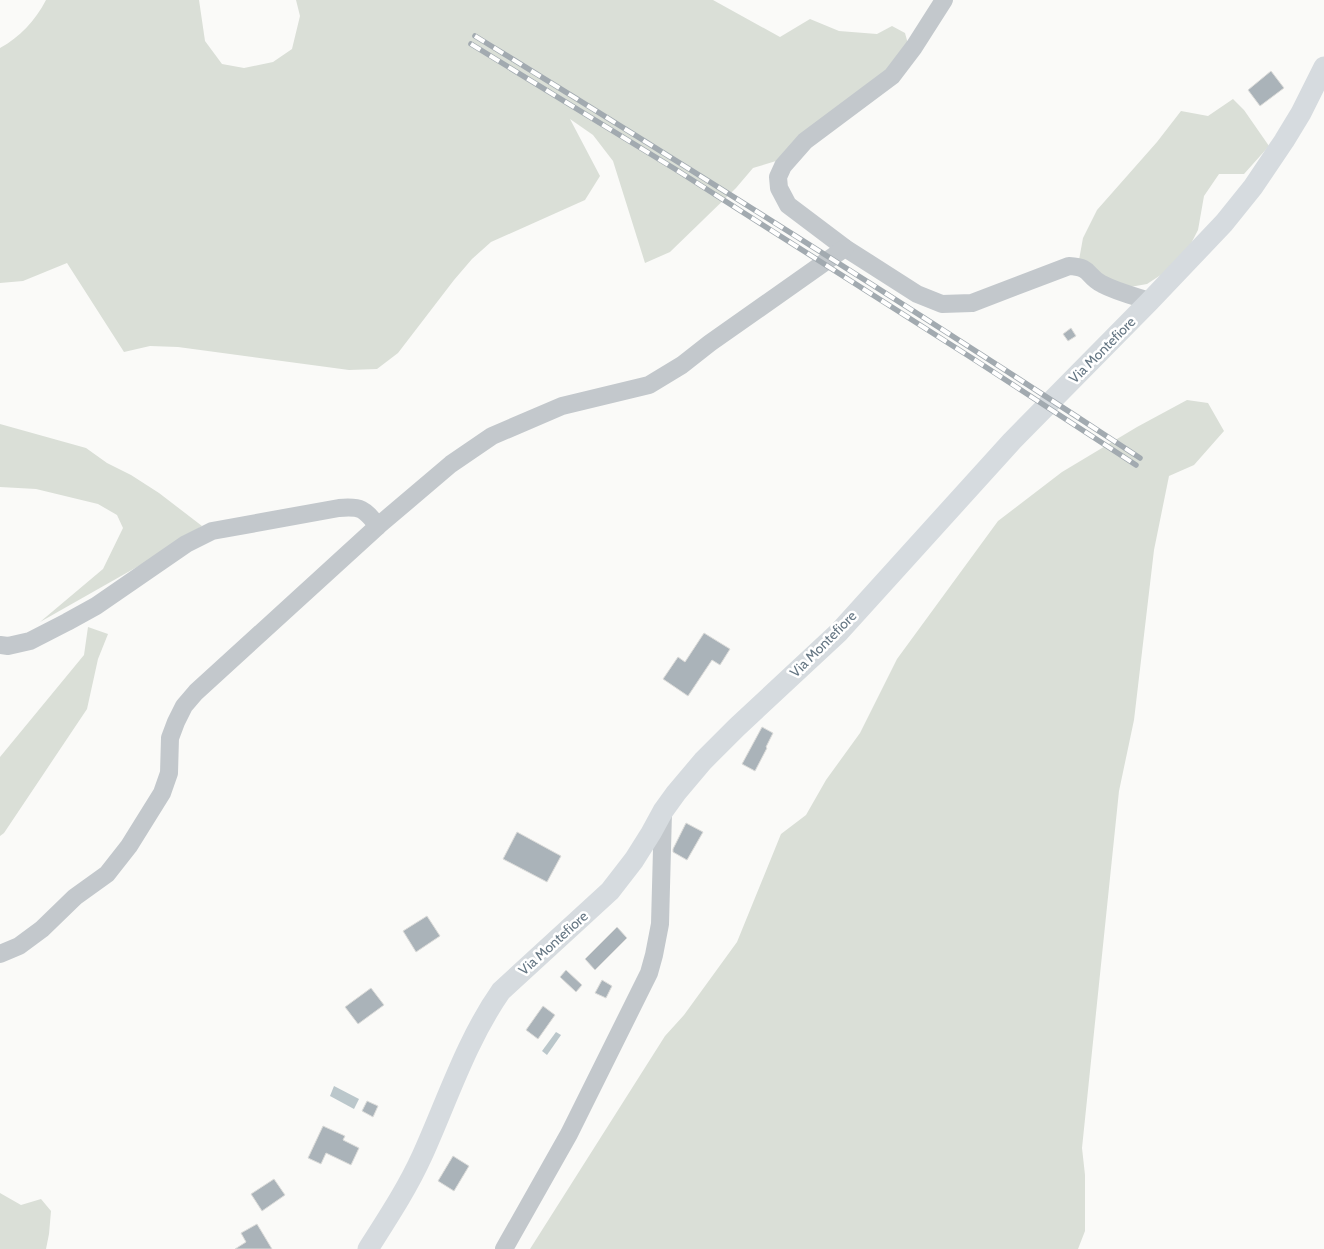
<svg xmlns="http://www.w3.org/2000/svg" width="1324" height="1249" font-family="Cabin,sans-serif">
	<style>
		.green { fill: #dadfd7 }
		.water { fill: #bbc7cb }
		.building { fill: #aab3b9; stroke: #dcdcda }
		.lines { fill: none; stroke-linecap: round; stroke-linejoin: round }
		.minor { stroke: #c3c8cc; stroke-width: 18 }
		.major { stroke: #d6dbdf; stroke-width: 21 }
		.rail-casing { stroke: #a2aab0; stroke-width: 5.5 }
		.rail { stroke: #fff; stroke-width: 4; stroke-dasharray: 11; stroke-linecap: butt }
		.labels { text-anchor: middle; dominant-baseline: central; stroke-width: 5; stroke-linejoin: round; paint-order: stroke }
		.street-label { font-size: 14px; fill: #657683; stroke: #fff }
	</style>
	<rect width="100%" height="100%" fill="#fafaf8"/>
	<g class="green">
		<path d="M46 0H199L205 41 222 64 244 68 273 62 292 49 300 16 296 0H713L780 37 810 19 839 31 877 34 892 26 905 33 908 44 894 65 786 158 753 168 736 188 670 252 645 263 613 161 593 135 570 119 600 176 585 200 491 242 472 259 454 280 398 353 377 369 349 370 178 347 150 346 124 352 67 263 23 281 0 283V48C20 37 35 21 46 0Z"/>
		<polygon points="1233,99 1244,110 1269,146 1244,174 1219,174 1204,196 1198,230 1182,261 1147,284 1130,287 1114,283 1079,260 1083,238 1097,210 1157,142 1181,111 1208,116"/>
		<polygon points="1187,400 1208,403 1224,431 1194,465 1169,476 1154,550 1134,720 1119,791 1082,1148 1085,1175 1085,1231 1078,1249 530,1249 665,1036 684,1015 737,942 781,834 806,815 826,780 860,733 897,659 998,521 1062,472 1137,427"/>
		<polygon points="0,424 86,448 107,463 131,475 159,493 202,526 144,563 40,622 103,569 123,528 117,515 98,504 36,489 0,487"/>
		<polygon points="88,627 108,634 98,659 87,709 4,833 0,836 0,757 84,655"/>
		<polygon points="0,1193 21,1205 41,1199 51,1211 49,1234 46,1249 0,1249"/>
	</g>
	<g class="water">
		<polygon points="556,1032 561,1035 547,1055 542,1051"/>
		<polygon points="334,1086 359,1099 354,1109 330,1096"/>
	</g>
	<g class="building">
		<polygon points="1271,71 1284,88 1260,106 1248,90"/>
		<polygon points="1071,328 1076,336 1068,341 1063,334"/>
		<polygon points="704,633 730,649 720,665 712,660 688,696 663,679 678,657 685,662"/>
		<polygon points="762,727 773,733 766,747 767,748 755,771 742,764"/>
		<polygon points="686,823 703,832 687,860 673,852 673,849"/>
		<polygon points="517,832 561,856 547,882 503,859"/>
		<polygon points="427,916 440,936 416,952 403,931"/>
		<polygon points="617,927 627,938 595,970 585,959"/>
		<polygon points="566,970 582,985 576,992 560,977"/>
		<polygon points="602,980 612,986 606,998 595,993"/>
		<polygon points="371,988 384,1005 358,1024 345,1007"/>
		<polygon points="543,1006 555,1015 538,1039 526,1030"/>
		<polygon points="367,1101 378,1106 373,1117 362,1111"/>
		<polygon points="323,1126 345,1136 343,1140 359,1148 351,1165 326,1153 321,1164 308,1158"/>
		<polygon points="453,1156 469,1166 454,1191 438,1181"/>
		<polygon points="274,1179 285,1195 262,1211 251,1194"/>
		<polygon points="257,1224 272,1249 235,1249 246,1242 241,1233"/>
	</g>
	<g class="lines">
		<g class="minor">
			<path d="M944 0 914 47 892 76 805 141 783 166 778 177 779 188 788 205 845 248 917 294 942 304 972 303 1069 266C1092 267 1086 276 1102 284 1117 292 1134 296 1150 301"/>
			<path d="M0 645 8 646 30 641 67 622 96 606 186 544 212 531 339 508C362 506 364 509 378 526"/>
			<polyline points="0,954 19,946 42,929 75,897 107,874 129,846 162,793 169,773 170,738 176,722 184,706 196,692 378,526 451,464 492,436 562,406 649,385 682,365 710,343 845,248"/>
			<polyline points="504,1249 569,1134 649,973 654,955 660,924 663,812"/>
		</g>
		<path class="major" d="M368 1249C387 1219 407 1189 422 1156 447 1101 466 1041 501 991L610 891 634 860 651 833 663 811 676 793 703 761 737 727 839 632 1012 441 1150 301 1224 223 1253 187 1284 141 1301 113 1324 67"/>
		<defs>
			<g id="rail">
				<path d="M475 36C699 174 921 314 1140 458"/>
				<polyline points="471,44 675,169 975,360 1136,465"/>
			</g>
		</defs>
		<use href="#rail" class="rail-casing"/>
		<use href="#rail" class="rail"/>
	</g>
	<g class="labels">
		<g class="street-label">
			<text transform="translate(1102 350) rotate(-45)">Via Montefiore</text>
			<text transform="translate(823 644) rotate(-45)">Via Montefiore</text>
			<text transform="translate(553 943) rotate(-42)">Via Montefiore</text>
		</g>
	</g>
</svg>
